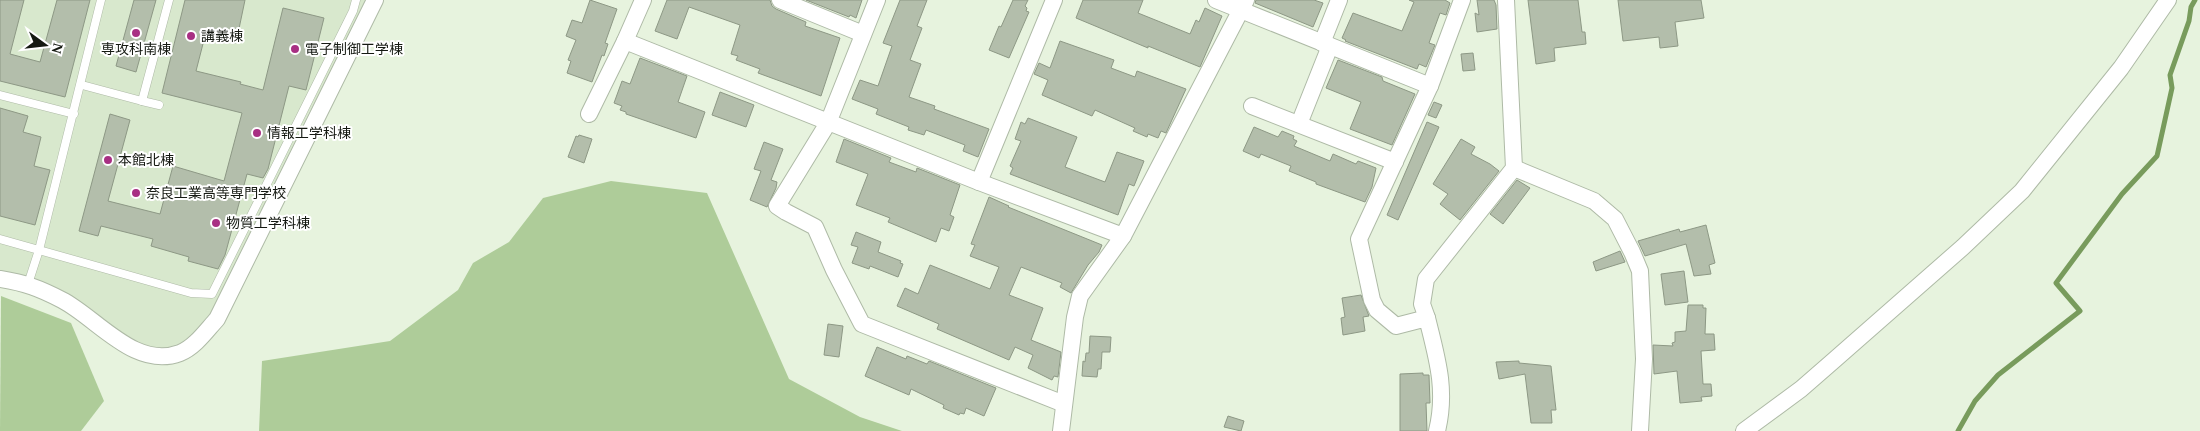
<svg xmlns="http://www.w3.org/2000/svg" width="2200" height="431" font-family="'Times New Roman','Noto Sans JP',serif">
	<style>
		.built { fill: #d8e8cd }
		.green { fill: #aecc99 }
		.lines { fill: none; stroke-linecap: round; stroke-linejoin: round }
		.stream { stroke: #789b5c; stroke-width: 5 }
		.building { fill: #b3beab; stroke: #8d9885 }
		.lane-casing { stroke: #aebaa6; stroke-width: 9 }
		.street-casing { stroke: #aebaa6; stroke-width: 18 }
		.lane { stroke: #fff; stroke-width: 8 }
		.street { stroke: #fff; stroke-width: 16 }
		.poi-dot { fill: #a82f83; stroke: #fff; stroke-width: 2 }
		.labels { text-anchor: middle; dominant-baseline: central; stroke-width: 4; stroke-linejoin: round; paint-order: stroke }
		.poi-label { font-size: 14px; fill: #151912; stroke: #fff; text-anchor: start }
	</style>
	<rect width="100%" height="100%" fill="#e7f3de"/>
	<polygon class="built" points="0,0 369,0 308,114 221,300 205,327 189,340 157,351 138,346 0,272"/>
	<g class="green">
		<polygon points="611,181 707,193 789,379 860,417 902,431 259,431 262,361 390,341 458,290 473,263 509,242 543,198"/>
		<polygon points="1,296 71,323 104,401 81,431 0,431"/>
	</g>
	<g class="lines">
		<polyline class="stream" points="1958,431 1975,401 1998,375 2080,311 2056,283 2122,194 2157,156 2172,88 2170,75 2189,21 2191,7 2195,0"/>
	</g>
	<g class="building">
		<polygon points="0,0 24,0 10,54 40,62 57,0 90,0 65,97 0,81"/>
		<polygon points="134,0 156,0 136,72 116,66"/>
		<polygon points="185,0 245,0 236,43 205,36 196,71 241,82 240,84 263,90 283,8 324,18 306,90 289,86 268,169 263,178 247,174 225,255 218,269 188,261 189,257 151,246 153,239 101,226 98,236 79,231 110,114 130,120 108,201 160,214 173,166 224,181 242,113 162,93"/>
		<polygon points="590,0 617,9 605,43 608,44 604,56 602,55 592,82 567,73 571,61 568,60 576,40 566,36 572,20 582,23"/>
		<polygon points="667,0 770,0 772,6 776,9 806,22 805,26 840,38 821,96 758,73 760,69 736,60 738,56 731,54 740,25 689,7 677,39 655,31"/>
		<polygon points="806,0 862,0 856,18 850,15 849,17"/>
		<polygon points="900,0 927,0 917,26 922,28 910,60 921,64 909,97 935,106 934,109 989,129 978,157 963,151 965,145 926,130 924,135 908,130 909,127 876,114 878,109 852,99 860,80 878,86 892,46 883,43"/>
		<polygon points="1013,0 1028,0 1025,6 1027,8 1026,11 1029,12 1009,58 989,50 999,26 1001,27"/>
		<polygon points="1083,0 1143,0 1138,13 1190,34 1196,20 1199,22 1205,8 1222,16 1200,67 1148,46 1148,48 1076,18"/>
		<polygon points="1256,0 1314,0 1323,3 1313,27 1255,3"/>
		<polygon points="1409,0 1445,0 1450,3 1446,15 1440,13 1429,43 1435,45 1426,67 1419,64 1417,69 1345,41 1346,40 1342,38 1353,13 1402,31 1414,2"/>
		<polygon points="1477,0 1494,0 1496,5 1497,29 1477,32 1475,13 1479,15"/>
		<polygon points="1528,0 1578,0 1582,32 1585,32 1586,44 1554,48 1555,61 1536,64"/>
		<polygon points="1618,0 1701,0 1704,18 1675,22 1678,46 1660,48 1659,37 1623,41"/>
		<polygon points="1060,41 1114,60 1111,68 1135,77 1137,71 1186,89 1166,133 1161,131 1158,138 1148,134 1147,137 1133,131 1135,128 1095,110 1092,116 1042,95 1048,80 1034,74 1039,63 1050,68"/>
		<polygon points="1473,53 1475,70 1463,71 1461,54"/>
		<polygon points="640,58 687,76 678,102 705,112 696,138 626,114 626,112 620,110 622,106 614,103 622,81 630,84"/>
		<polygon points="1338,60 1382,77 1383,81 1415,94 1392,145 1350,129 1361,102 1326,88"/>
		<polygon points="720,92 754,105 746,127 712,115"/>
		<polygon points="1434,102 1442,105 1436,118 1428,115"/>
		<polygon points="0,108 28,116 23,132 41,137 34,166 50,170 35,225 0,216"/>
		<polygon points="1028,118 1077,137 1065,167 1105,182 1117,152 1144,161 1134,186 1129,184 1118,215 1010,174 1013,168 1010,166 1021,141 1015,139 1021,122 1025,124"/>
		<polygon points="1427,122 1439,127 1398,220 1387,215"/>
		<polygon points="1254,127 1278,137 1282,131 1294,136 1293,139 1297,141 1294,146 1330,161 1333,154 1356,164 1358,161 1376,168 1372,187 1365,202 1316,184 1316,182 1289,171 1291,166 1261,154 1259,158 1243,151"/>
		<polygon points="579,135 592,139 584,163 568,157 576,136 578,137"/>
		<polygon points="844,139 891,158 889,162 916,172 917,168 960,185 950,215 954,217 949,231 941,228 936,242 888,222 890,218 856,205 868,174 836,162"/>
		<polygon points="1461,139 1475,147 1471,154 1490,164 1499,171 1460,220 1440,204 1448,194 1433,184"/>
		<polygon points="764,142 783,149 771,180 777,182 776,188 767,207 750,200 761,171 754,169"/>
		<polygon points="1517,180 1530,188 1503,224 1490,214"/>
		<polygon points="989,197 1009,206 1008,207 1102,245 1099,252 1088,265 1071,293 1060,287 1062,283 1021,267 1009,295 1043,308 1031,340 1061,352 1058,377 1054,376 1052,380 1028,368 1033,355 1015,347 1009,360 937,329 939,324 897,306 905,288 918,294 930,265 990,289 999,267 970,256 975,245 971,244"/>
		<polygon points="1706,225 1715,263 1709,265 1711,274 1694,276 1686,244 1645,256 1638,241 1679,229 1680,232"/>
		<polygon points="856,232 881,242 878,252 901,261 900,263 903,264 898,277 870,266 869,269 852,263 858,247 851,245"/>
		<polygon points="1620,251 1625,262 1596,271 1593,262"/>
		<polygon points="1684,271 1688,302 1665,305 1661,274"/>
		<polygon points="1361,295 1369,316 1363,317 1365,331 1343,335 1341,318 1345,317 1342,298"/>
		<polygon points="1688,305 1703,305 1703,308 1706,308 1705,334 1714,334 1715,350 1701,351 1703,384 1711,384 1712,396 1701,397 1702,401 1680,403 1677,371 1654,374 1653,345 1673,346 1672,343 1675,342 1675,332 1686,331"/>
		<polygon points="828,324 843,326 839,357 824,355"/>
		<polygon points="1090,336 1111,337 1110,352 1102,352 1101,369 1098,369 1097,377 1082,376 1083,361 1085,362 1086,353 1089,353"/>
		<polygon points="877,347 906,359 907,356 927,364 929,361 996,388 984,416 966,408 964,414 960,413 959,415 943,408 944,405 911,389 909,395 865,376"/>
		<polygon points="1519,361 1519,363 1551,366 1556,410 1551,410 1552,423 1531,423 1525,374 1499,379 1496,362"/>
		<polygon points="1423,373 1423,375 1429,375 1430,403 1426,403 1427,431 1400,431 1400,374"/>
		<polygon points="1228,416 1244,421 1241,431 1224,427"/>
	</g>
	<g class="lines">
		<defs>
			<g id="lane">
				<polyline points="82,85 142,101"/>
				<polyline points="0,95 74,114"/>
				<polyline points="159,105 142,101 169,0"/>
				<polyline points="0,239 191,293 212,294 353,11 356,0"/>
				<polyline points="28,284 39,250 101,0"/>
			</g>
			<g id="street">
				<polyline points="780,0 863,34"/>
				<polyline points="877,0 828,123 777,206 786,212 815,227 834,270 862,324 1064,404"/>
				<polyline points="1216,0 1430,86"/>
				<polyline points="625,41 979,182 1123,236"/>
				<polyline points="1322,43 1339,0"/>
				<polyline points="1252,106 1395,162"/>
				<polyline points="589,114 625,41 643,0"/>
				<polyline points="1299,124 1330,46"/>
				<polyline points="1514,168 1594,201 1615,219 1632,252 1640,271 1644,359 1640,431"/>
				<polyline points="979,182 1054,0"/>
				<path d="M0 279C25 283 39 288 62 300 97 318 135 370 180 353 195 347 206 331 217 319L375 0"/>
				<polyline points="1427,318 1422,304 1426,279 1514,168 1506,0"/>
				<polyline points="1061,431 1075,317 1080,296 1123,236 1246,0"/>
				<path d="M1437 431C1447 390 1437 358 1427 318L1396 326 1377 310 1372 300 1359 239 1430 86 1462 0"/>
				<polyline points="1744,431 1801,389 1832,362 1963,247 2022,191 2121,68 2168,0"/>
			</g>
		</defs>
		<use href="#lane" class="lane-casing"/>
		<use href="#street" class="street-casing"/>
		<use href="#lane" class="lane"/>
		<use href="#street" class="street"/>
	</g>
	<g class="poi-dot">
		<circle cx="136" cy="33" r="5"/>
		<circle cx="191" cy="36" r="5"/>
		<circle cx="295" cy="49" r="5"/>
		<circle cx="257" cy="133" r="5"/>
		<circle cx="108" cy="160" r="5"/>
		<circle cx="136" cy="193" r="5"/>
		<circle cx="216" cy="223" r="5"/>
	</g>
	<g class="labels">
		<g class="poi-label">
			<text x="201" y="36">講義棟</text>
			<text x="136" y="49" text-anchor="middle">専攻科南棟</text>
			<text x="305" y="49">電子制御工学棟</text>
			<text x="267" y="133">情報工学科棟</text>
			<text x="118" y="160">本館北棟</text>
			<text x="146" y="193">奈良工業高等専門学校</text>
			<text x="226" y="223">物質工学科棟</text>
		</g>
	</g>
	<g transform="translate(45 45) rotate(105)" stroke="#ffffff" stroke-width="4" paint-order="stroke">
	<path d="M0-4L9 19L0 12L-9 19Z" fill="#151912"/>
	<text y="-8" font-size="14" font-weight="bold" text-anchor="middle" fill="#151912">N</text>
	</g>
</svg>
